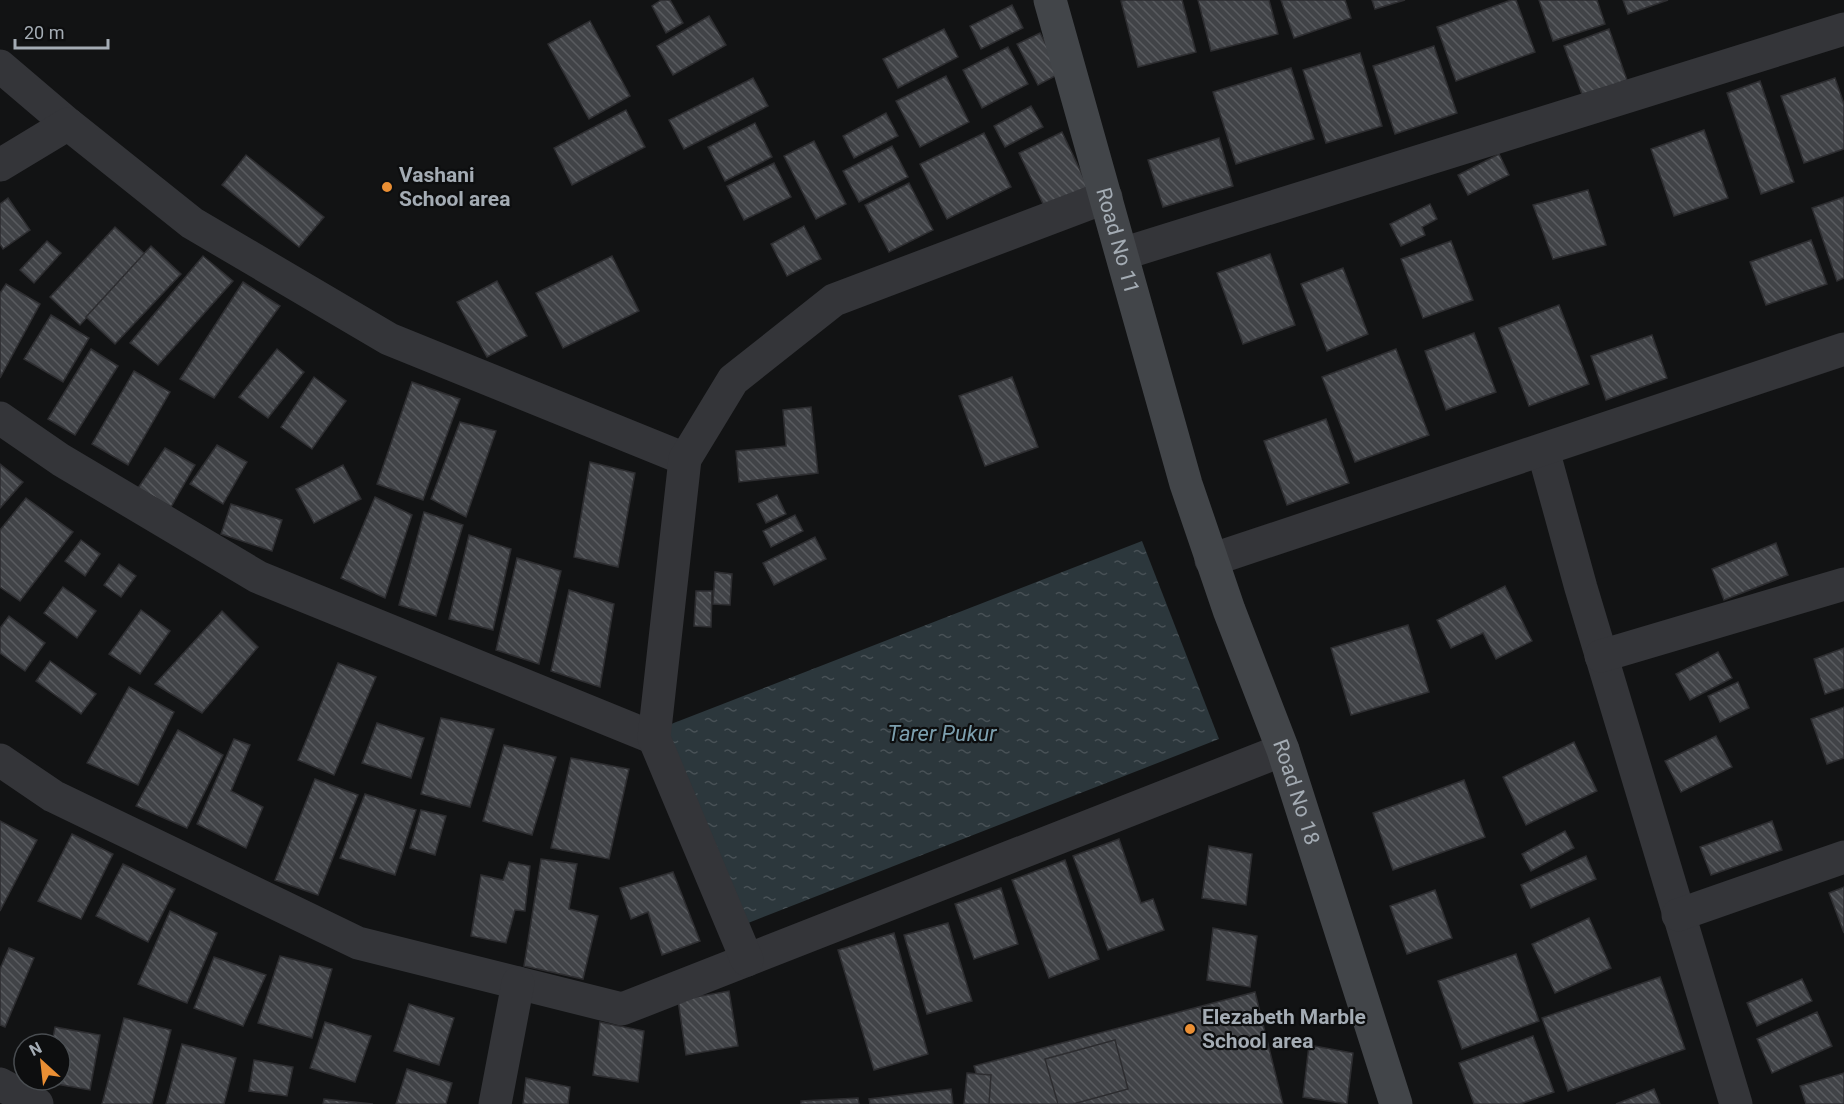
<svg xmlns="http://www.w3.org/2000/svg" width="1844" height="1104" font-family="Roboto,sans-serif">
	<style>
		.water { fill: url(#water-ripples) }
		.building { fill: url(#building-back-hatch); stroke: #2d2d30; stroke-width: 1.5 }
		.lines { fill: none; stroke-linecap: round; stroke-linejoin: round }
		.street { stroke: #343539; stroke-width: 33 }
		.secondary { stroke: #424549; stroke-width: 33 }
		.poi-dot { fill: #ea8f34; stroke: #0d0e0f; stroke-width: 2 }
		.labels { text-anchor: middle; dominant-baseline: central; stroke-width: 4.5; stroke-linejoin: round; paint-order: stroke }
		.poi-label { font-size: 21px; font-weight: bold; fill: #a4acb4; stroke: #0d0e0f; text-anchor: start }
		.street-label { font-size: 21px; fill: #a4acb4; stroke: #0d0e0f }
		.water-label { font-size: 22px; font-style: italic; fill: #7c9fae; stroke: #0d0e0f }
	</style>
	<defs>
		<pattern id="water-ripples" width="26" height="14" patternUnits="userSpaceOnUse" patternTransform="scale(1.5)"><rect width="26" height="14" fill="#2c373c"/><path d="M2 4q2-2 4 0t4 0M15 11q2-2 4 0t4 0" fill="none" stroke="#485156"/></pattern>
		<pattern id="building-back-hatch" width="6" height="6" patternUnits="userSpaceOnUse" patternTransform="scale(1.5)"><rect width="6" height="6" fill="#414347"/><path d="M-1 5l2 2M0 0l6 6M5-1l2 2" fill="none" stroke="#595b5f"/></pattern>
	</defs>
	<rect width="100%" height="100%" fill="#121314"/>
	<polygon class="water" points="1142,541 1219,739 743,925 666,726"/>
	<g class="building">
		<polygon points="661,0 670,0 683,23 666,33 652,6"/>
		<polygon points="1126,0 1182,0 1196,52 1138,67 1121,1"/>
		<polygon points="1198,0 1269,0 1278,34 1211,51"/>
		<polygon points="1281,0 1345,0 1351,18 1294,38"/>
		<polygon points="1372,0 1405,0 1375,9"/>
		<polygon points="1511,0 1516,0 1535,52 1456,81 1437,27"/>
		<polygon points="1539,0 1597,0 1605,24 1553,41"/>
		<polygon points="1623,0 1668,0 1628,14"/>
		<polygon points="1012,5 1023,28 981,49 970,26"/>
		<polygon points="709,16 726,45 673,75 657,46"/>
		<polygon points="590,21 630,96 589,119 548,44"/>
		<polygon points="944,29 958,57 898,88 883,59"/>
		<polygon points="1609,29 1627,80 1583,97 1564,46"/>
		<polygon points="1040,33 1061,73 1038,85 1017,44"/>
		<polygon points="1434,46 1457,113 1395,134 1373,66"/>
		<polygon points="1008,47 1028,84 982,108 963,70"/>
		<polygon points="1360,53 1382,126 1326,143 1303,70"/>
		<polygon points="1291,68 1314,139 1236,164 1213,92"/>
		<polygon points="946,76 969,122 920,147 896,101"/>
		<polygon points="753,78 768,106 684,149 669,120"/>
		<polygon points="1835,78 1844,104 1844,149 1804,163 1781,96"/>
		<polygon points="1760,81 1794,182 1761,194 1727,93"/>
		<polygon points="1031,106 1043,127 1005,147 994,126"/>
		<polygon points="626,110 645,147 572,185 554,148"/>
		<polygon points="886,113 898,136 854,158 843,136"/>
		<polygon points="755,123 772,157 725,181 708,147"/>
		<polygon points="1704,130 1728,198 1674,216 1651,149"/>
		<polygon points="1062,132 1088,187 1045,208 1019,153"/>
		<polygon points="984,133 1011,187 947,219 920,164"/>
		<polygon points="1219,138 1233,186 1163,207 1148,160"/>
		<polygon points="814,141 846,204 816,219 784,156"/>
		<polygon points="892,146 908,177 859,202 843,171"/>
		<polygon points="1499,154 1509,175 1468,195 1458,175"/>
		<polygon points="246,155 324,217 299,247 222,185"/>
		<polygon points="774,163 791,197 744,220 727,186"/>
		<polygon points="909,183 933,230 889,252 865,205"/>
		<polygon points="1588,190 1606,245 1553,259 1533,205"/>
		<polygon points="1844,197 1844,278 1837,281 1812,208"/>
		<polygon points="8,198 30,230 3,249 0,244 0,204"/>
		<polygon points="1430,204 1437,219 1422,227 1425,235 1401,246 1390,224"/>
		<polygon points="804,226 821,259 787,276 771,244"/>
		<polygon points="115,227 145,254 80,325 50,297"/>
		<polygon points="1811,240 1827,284 1766,305 1750,262"/>
		<polygon points="47,241 61,253 34,283 20,270"/>
		<polygon points="1451,241 1473,300 1423,318 1401,259"/>
		<polygon points="151,246 181,274 115,344 86,317"/>
		<polygon points="1270,254 1295,325 1243,344 1217,273"/>
		<polygon points="203,256 233,281 158,365 130,343"/>
		<polygon points="612,256 639,311 563,348 536,293"/>
		<polygon points="1343,268 1368,334 1327,351 1301,284"/>
		<polygon points="497,281 527,336 487,357 457,302"/>
		<polygon points="243,282 280,306 214,398 180,379"/>
		<polygon points="6,284 40,304 0,378 0,293"/>
		<polygon points="1559,305 1589,384 1529,406 1499,328"/>
		<polygon points="51,315 89,338 63,382 24,359"/>
		<polygon points="1474,333 1496,392 1446,410 1425,351"/>
		<polygon points="1652,335 1667,378 1606,400 1591,356"/>
		<polygon points="91,349 118,366 75,435 48,419"/>
		<polygon points="277,349 304,372 268,418 239,397"/>
		<polygon points="1396,349 1429,435 1355,462 1322,377"/>
		<polygon points="134,371 170,392 128,465 92,444"/>
		<polygon points="314,377 346,401 312,449 281,427"/>
		<polygon points="1012,377 1038,447 985,466 959,396"/>
		<polygon points="412,382 460,399 423,500 377,484"/>
		<polygon points="811,407 818,473 739,482 736,451 786,446 783,410"/>
		<polygon points="1326,419 1349,483 1287,505 1264,441"/>
		<polygon points="460,422 496,431 466,517 431,499"/>
		<polygon points="217,445 247,462 223,504 190,484"/>
		<polygon points="165,448 195,465 171,507 138,488"/>
		<polygon points="590,462 635,473 618,567 574,557"/>
		<polygon points="0,464 23,482 0,508"/>
		<polygon points="343,465 361,499 314,523 296,489"/>
		<polygon points="777,495 786,514 766,523 757,504"/>
		<polygon points="375,497 412,515 385,598 341,578"/>
		<polygon points="26,498 73,532 20,601 0,587 0,530"/>
		<polygon points="231,504 282,520 272,551 221,534"/>
		<polygon points="424,512 463,525 436,616 399,605"/>
		<polygon points="795,515 803,531 771,547 763,531"/>
		<polygon points="469,535 511,549 493,630 449,619"/>
		<polygon points="815,537 826,559 774,585 763,563"/>
		<polygon points="81,540 100,554 85,576 65,561"/>
		<polygon points="1776,543 1788,575 1724,600 1712,569"/>
		<polygon points="517,558 561,571 539,664 496,650"/>
		<polygon points="119,564 136,576 121,597 104,585"/>
		<polygon points="715,572 732,574 730,605 713,604"/>
		<polygon points="1505,586 1532,641 1496,659 1483,633 1451,648 1437,620"/>
		<polygon points="63,587 96,611 77,638 44,613"/>
		<polygon points="569,590 614,604 600,687 551,671"/>
		<polygon points="696,591 712,591 711,627 694,626"/>
		<polygon points="141,610 170,631 140,674 109,654"/>
		<polygon points="222,611 258,647 202,713 155,684"/>
		<polygon points="9,616 45,643 25,671 0,653 0,628"/>
		<polygon points="1408,625 1429,692 1351,715 1331,648"/>
		<polygon points="1844,648 1844,688 1825,694 1814,659"/>
		<polygon points="1718,652 1732,678 1690,700 1676,674"/>
		<polygon points="50,661 96,694 81,714 36,681"/>
		<polygon points="338,663 376,677 334,775 298,760"/>
		<polygon points="1738,682 1749,708 1720,722 1708,696"/>
		<polygon points="129,687 174,712 138,785 87,763"/>
		<polygon points="1844,707 1844,758 1827,764 1811,719"/>
		<polygon points="441,718 494,729 470,807 421,794"/>
		<polygon points="377,723 424,738 411,778 362,763"/>
		<polygon points="178,730 223,755 187,828 136,806"/>
		<polygon points="1716,736 1732,767 1681,792 1665,761"/>
		<polygon points="234,739 250,745 231,791 263,807 246,848 197,824"/>
		<polygon points="1574,742 1597,791 1526,825 1503,777"/>
		<polygon points="504,745 556,757 532,835 483,821"/>
		<polygon points="571,758 629,769 609,859 551,848"/>
		<polygon points="315,779 358,795 318,895 275,880"/>
		<polygon points="1464,780 1485,837 1393,870 1373,813"/>
		<polygon points="365,794 416,810 395,875 340,858"/>
		<polygon points="421,810 446,816 435,855 410,848"/>
		<polygon points="0,821 37,840 0,911"/>
		<polygon points="1772,821 1782,850 1711,875 1700,847"/>
		<polygon points="1565,831 1574,848 1531,871 1522,854"/>
		<polygon points="72,834 113,854 81,919 38,901"/>
		<polygon points="1119,839 1141,903 1153,899 1164,930 1108,950 1073,856"/>
		<polygon points="1209,846 1252,854 1246,905 1202,898"/>
		<polygon points="1586,856 1596,879 1531,908 1521,885"/>
		<polygon points="541,859 577,864 569,909 598,916 583,979 524,966"/>
		<polygon points="1065,860 1099,959 1049,978 1012,880"/>
		<polygon points="509,862 530,866 525,911 515,910 506,943 471,936 481,875 503,880"/>
		<polygon points="123,864 175,889 148,942 96,916"/>
		<polygon points="673,872 700,941 662,955 648,912 631,919 620,888"/>
		<polygon points="1844,887 1844,933 1829,893"/>
		<polygon points="1001,888 1018,944 974,959 955,904"/>
		<polygon points="1435,890 1452,938 1407,954 1390,906"/>
		<polygon points="170,911 217,933 187,1003 138,984"/>
		<polygon points="1589,918 1611,968 1555,993 1532,944"/>
		<polygon points="948,923 972,1001 927,1014 904,935"/>
		<polygon points="1213,928 1257,936 1250,987 1207,980"/>
		<polygon points="894,933 928,1054 874,1070 838,950"/>
		<polygon points="9,948 34,958 5,1027 0,1025 0,969"/>
		<polygon points="1516,954 1539,1021 1462,1049 1438,981"/>
		<polygon points="280,956 332,969 312,1038 258,1023"/>
		<polygon points="214,957 266,975 243,1026 194,1008"/>
		<polygon points="1660,977 1685,1049 1568,1091 1542,1018"/>
		<polygon points="1802,979 1812,1001 1757,1026 1747,1003"/>
		<polygon points="729,991 738,1046 686,1055 678,1000"/>
		<polygon points="1255,992 1283,1104 985,1104 974,1066"/>
		<polygon points="409,1004 454,1018 439,1065 394,1051"/>
		<polygon points="1817,1012 1832,1046 1772,1073 1757,1039"/>
		<polygon points="124,1018 171,1030 152,1104 102,1104"/>
		<polygon points="325,1022 371,1036 355,1082 310,1068"/>
		<polygon points="600,1022 644,1031 638,1082 593,1075"/>
		<polygon points="55,1027 100,1035 90,1090 45,1082 45,1080 60,1080 60,1044 52,1044"/>
		<polygon points="1533,1036 1554,1092 1520,1104 1474,1104 1459,1063"/>
		<polygon points="1115,1040 1128,1089 1073,1104 1058,1104 1045,1059"/>
		<polygon points="182,1044 236,1058 224,1104 166,1104"/>
		<polygon points="1309,1045 1353,1053 1347,1104 1303,1097"/>
		<polygon points="254,1060 293,1067 287,1096 249,1091"/>
		<polygon points="407,1069 452,1083 446,1104 396,1104"/>
		<polygon points="967,1073 991,1075 989,1104 964,1104"/>
		<polygon points="1844,1073 1844,1104 1806,1104 1800,1086"/>
		<polygon points="526,1078 570,1087 568,1104 523,1104"/>
		<polygon points="951,1089 953,1104 870,1104 869,1099"/>
		<polygon points="1654,1089 1660,1104 1616,1104"/>
		<polygon points="858,1098 859,1104 801,1104 801,1101"/>
		<polygon points="324,1099 373,1104 323,1104"/>
	</g>
	<g class="lines">
		<g class="street">
			<polyline points="0,66 68,124"/>
			<polyline points="0,165 68,124 192,223 389,339 685,459"/>
			<polyline points="1122,254 1844,29"/>
			<polyline points="0,418 61,460 258,577 654,738"/>
			<polyline points="1543,450 1581,588 1736,1104"/>
			<polyline points="1211,560 1844,349"/>
			<polyline points="1601,656 1844,584"/>
			<polyline points="0,760 53,796 358,943 622,1009 1283,750"/>
			<polyline points="1678,915 1844,857"/>
			<polyline points="747,960 654,738 685,459 733,380 834,300 1106,197"/>
			<polyline points="0,1084 37,1104"/>
			<polyline points="495,1104 518,983"/>
		</g>
		<path class="secondary" id="s1" d="M1050 0 1186 484 1229 610 1283 750 1396 1104"/>
	</g>
	<g class="poi-dot">
		<circle cx="387" cy="187" r="6"/>
		<circle cx="1190" cy="1029" r="6"/>
	</g>
	<g class="labels">
		<g class="poi-label">
			<text x="399" y="175">Vashani<tspan x="399" dy="24">School area</tspan></text>
			<text x="1202" y="1017">Elezabeth Marble<tspan x="1202" dy="24">School area</tspan></text>
		</g>
		<g class="street-label">
			<text stroke="none"><textPath href="#s1" startOffset="250">Road No 11</textPath></text>
			<text stroke="none"><textPath href="#s1" startOffset="830">Road No 18</textPath></text>
		</g>
		<g class="water-label">
			<text x="942" y="733">Tarer Pukur</text>
		</g>
	</g>
	<g transform="translate(42 1062) rotate(333)"><circle r="28" fill="#0d0e0f" stroke="#494d51" stroke-width="1.5"/>
	<path d="M0-4.5L10 22L0 15L-10 22Z" fill="#ea8f34"/>
	<text y="-9" font-size="16" font-weight="bold" text-anchor="middle" fill="#a4acb4">N</text>
	</g>
	<path d="M15 39v9h93v-9" fill="none" stroke="#a4acb4" stroke-width="3"/>
	<text x="24" y="39" font-size="18" fill="#a4acb4" stroke="#0d0e0f" stroke-width="4.5" paint-order="stroke">20 m</text>
</svg>
